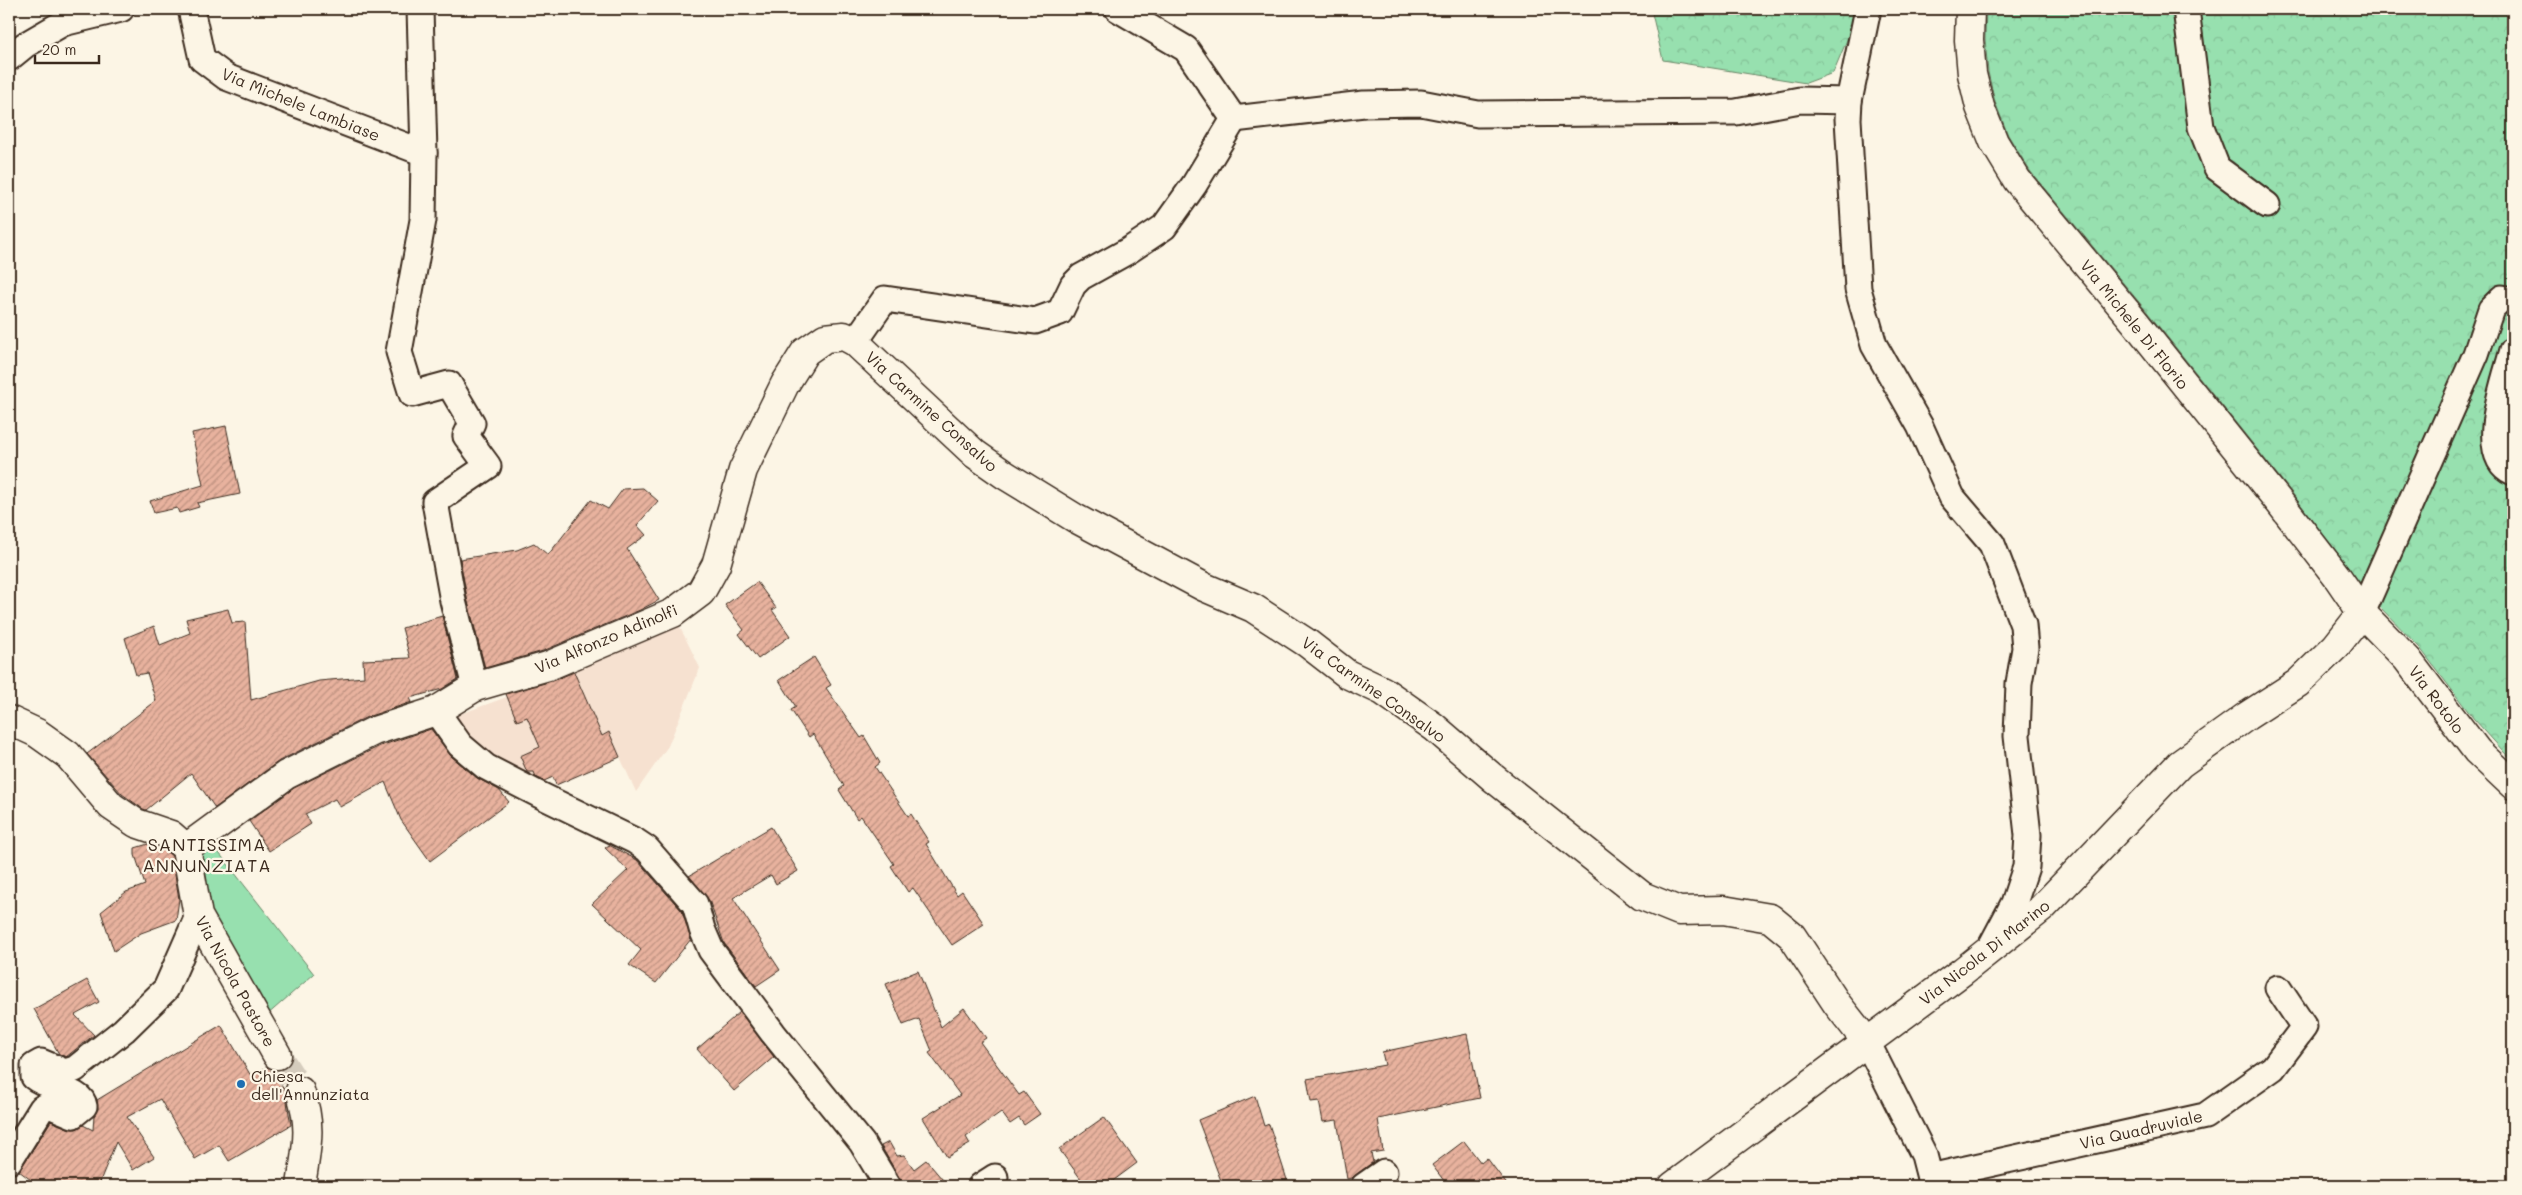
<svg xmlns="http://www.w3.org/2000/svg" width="2522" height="1195" font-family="Mali,sans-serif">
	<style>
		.built { fill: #f6e1d0 }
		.forest { fill: url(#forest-crowns); stroke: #698566 }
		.park { fill: #97e0af; stroke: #698566 }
		.building { fill: url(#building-hatch); stroke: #3b2a1e }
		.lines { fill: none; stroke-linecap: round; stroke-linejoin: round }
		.secondary-tunnel { stroke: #d5ccbd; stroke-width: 28; stroke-dasharray: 28 14; stroke-linecap: butt }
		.street-casing { stroke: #3b2a1e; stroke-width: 29 }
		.secondary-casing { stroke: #3b2a1e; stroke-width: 31 }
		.street { stroke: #fcf5e5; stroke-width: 25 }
		.secondary { stroke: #fcf5e5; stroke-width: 28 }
		.poi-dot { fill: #1f6fb2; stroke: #fcf5e5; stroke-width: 2 }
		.labels { text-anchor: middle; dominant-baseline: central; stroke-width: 4.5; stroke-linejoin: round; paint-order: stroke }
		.street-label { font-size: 16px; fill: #3b2a1e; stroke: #fcf5e5 }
		.poi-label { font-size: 16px; fill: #3b2a1e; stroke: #fcf5e5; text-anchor: start }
		.neighbourhood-label { font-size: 18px; letter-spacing: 1px; fill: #3b2a1e; stroke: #fcf5e5 }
	</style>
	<defs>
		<pattern id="forest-crowns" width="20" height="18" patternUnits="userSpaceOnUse" patternTransform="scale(1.25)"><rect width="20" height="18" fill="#97e0af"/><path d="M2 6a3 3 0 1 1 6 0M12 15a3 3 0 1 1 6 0" fill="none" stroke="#83c096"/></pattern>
		<pattern id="building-hatch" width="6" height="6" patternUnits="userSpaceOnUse" patternTransform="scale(1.25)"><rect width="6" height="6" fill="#e8b29e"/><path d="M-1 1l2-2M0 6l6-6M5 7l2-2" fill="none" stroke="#bd9180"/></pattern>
	</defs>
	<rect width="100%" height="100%" fill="#fcf5e5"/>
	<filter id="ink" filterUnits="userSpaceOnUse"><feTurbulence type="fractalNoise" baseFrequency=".02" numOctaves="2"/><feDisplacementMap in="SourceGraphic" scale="10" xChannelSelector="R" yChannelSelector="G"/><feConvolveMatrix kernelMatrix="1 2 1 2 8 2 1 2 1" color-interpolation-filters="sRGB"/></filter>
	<g filter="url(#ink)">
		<polygon class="built" points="677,621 700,668 668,746 636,792 620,757 556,785 553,777 539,783 475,749 452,717 507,697"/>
		<g class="forest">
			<polygon points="1651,9 1860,9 1833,73 1806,83 1663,60"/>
			<polygon points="1986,9 2513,9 2513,762 2474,719 2420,648 2374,601 2292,493 2148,313 2030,171 2008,135 1995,102 1988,72 1985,39"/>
		</g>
		<polygon class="park" points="212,844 314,974 266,1016 216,926 204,887 198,852"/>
		<g class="building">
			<polygon points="226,426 240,494 197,503 199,507 179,513 177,508 154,513 150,501 203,485 192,433"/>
			<polygon points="643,488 658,501 637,525 646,535 627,549 659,600 640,610 543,651 485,668 467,598 460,559 517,550 534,543 548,555 591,500 608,509 623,489"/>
			<polygon points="757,582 776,608 772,610 790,636 758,659 739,634 744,630 725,605"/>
			<polygon points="228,609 232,623 245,622 251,700 319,681 364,677 363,660 410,658 402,628 442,616 458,679 442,689 410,698 412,702 367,717 279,761 215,808 191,773 146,810 143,809 122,794 87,754 156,701 147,673 136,675 125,638 154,626 160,645 190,633 186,619"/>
			<polygon points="814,657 831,685 826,688 861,738 864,736 880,763 875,767 908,816 911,814 929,842 926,844 957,895 962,891 984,924 952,945 913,888 908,892 891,866 894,864 861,816 857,819 839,790 844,786 813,734 809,737 791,710 796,707 779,680"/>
			<polygon points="574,672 602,736 609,732 620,757 556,785 553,777 544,781 536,777 534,772 527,772 520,756 540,747 527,717 517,721 506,694 552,681"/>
			<polygon points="431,729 451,756 477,778 499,790 509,802 430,861 401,820 385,782 340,807 335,799 305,814 311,824 269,851 249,821 294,788 380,746"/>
			<polygon points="771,827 798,871 776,884 771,875 733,898 780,970 756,986 724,943 709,900 689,876"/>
			<polygon points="148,844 163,849 172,856 179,899 176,920 141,933 114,951 101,912 126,892 145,885 135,855 135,848"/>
			<polygon points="609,845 637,860 682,911 691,939 656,983 629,965 641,950 592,904 628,870 605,848"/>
			<polygon points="918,971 941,1027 964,1008 986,1038 980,1042 1019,1095 1024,1092 1040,1114 1024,1125 1019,1118 1010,1124 1001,1112 966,1137 970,1144 947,1157 923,1118 960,1095 929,1053 932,1051 919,1019 903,1025 886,984"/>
			<polygon points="87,980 99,1002 75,1015 94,1035 66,1057 59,1054 34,1009"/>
			<polygon points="740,1012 774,1057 734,1091 697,1049"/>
			<polygon points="221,1025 251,1076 267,1067 270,1069 285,1091 291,1125 229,1161 219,1145 195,1159 160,1099 127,1117 154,1157 133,1170 116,1142 98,1186 39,1186 19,1171 51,1121 68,1128 76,1129 83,1125 93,1130 94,1115 98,1109 97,1100"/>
			<polygon points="1467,1034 1480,1098 1378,1119 1383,1151 1371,1153 1373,1162 1352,1178 1347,1179 1337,1120 1323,1122 1319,1101 1311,1102 1307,1079 1385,1065 1382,1052"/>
			<polygon points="1255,1096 1264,1126 1269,1124 1289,1186 1223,1186 1198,1120"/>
			<polygon points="1104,1117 1137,1163 1106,1186 1086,1186 1059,1149"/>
			<polygon points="1464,1141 1481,1163 1487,1158 1508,1186 1448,1186 1432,1165"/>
			<polygon points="889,1142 897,1156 904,1155 914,1169 926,1160 948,1186 902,1186 900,1179 881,1146"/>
		</g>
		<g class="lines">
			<polyline class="secondary-tunnel" points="277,1055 300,1091"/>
			<defs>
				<g id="street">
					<polyline points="191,9 202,59 226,77 424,153"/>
					<polyline points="420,9 424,153 423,220 399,352 412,394 449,384 472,423 466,436 488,466 435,502 453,601 475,687"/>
					<polyline points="1118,9 1186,49 1234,119"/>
					<polyline points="1868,9 1849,101 1848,119 1858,289 1874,345 1920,426 1952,497 1992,544 2023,625 2025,648 2019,683 2017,736 2028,835 2026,867 2014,903 1989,950"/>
					<polyline points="2186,9 2201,127 2217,168 2267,205"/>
					<polyline points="9,58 25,45 63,23 121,9"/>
					<polyline points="1234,119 1364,104 1421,103 1478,114 1736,112 1800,100 1849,101"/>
					<polyline points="855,342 885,299 1035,321 1060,312 1073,285 1081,277 1128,251 1164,227 1194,185 1234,119"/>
					<path d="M2513 350C2505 380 2476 456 2513 472"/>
					<polyline points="2362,613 2476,354 2491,309 2502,298 2513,300"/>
					<polyline points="436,711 460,745 486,767 538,794 635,841 647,849 695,904 702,929 711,950 773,1033 862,1143 888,1186"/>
					<polyline points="1867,1042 1924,1155 1932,1186"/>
					<path d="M9 1161 42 1108 49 1105 73 1115 84 1106C82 1089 48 1089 34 1077V1066L41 1062 65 1072 75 1069 124 1030 166 989 198 916"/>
					<polyline points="1930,1177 2205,1116 2273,1068 2304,1027 2278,988"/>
					<polyline points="981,1186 995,1177"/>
					<polyline points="1364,1186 1384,1172"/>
				</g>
				<g id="secondary">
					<polyline points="1970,9 1969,40 1972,74 1980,107 1994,142 2017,180 2135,322 2280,503 2338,578 2362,613 2407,659 2477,751 2513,785"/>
					<polyline points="9,720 37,733 68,755 111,806 136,823 171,835 186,848"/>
					<polyline points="186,848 286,775 374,731 436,711 475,687 548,666 673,613 701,592 716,565 743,470 785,384 805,352 825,338 844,336 855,342 975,454 1005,475 1075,518 1204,587 1253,608 1307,643 1347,674 1383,691 1434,727 1492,777 1642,896 1679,911 1723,910 1770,918 1792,936 1837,1004 1867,1042"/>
					<polyline points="186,848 198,916 277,1055"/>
					<path d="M300 1091C313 1128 306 1149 301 1186"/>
					<polyline points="1673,1186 1963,971 2042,908 2180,764 2247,716 2298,683 2336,646 2362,613"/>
				</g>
			</defs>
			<use href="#street" class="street-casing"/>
			<use href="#secondary" class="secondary-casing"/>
			<use href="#street" class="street"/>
			<use href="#secondary" class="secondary"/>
		</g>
	</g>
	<circle class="poi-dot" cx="241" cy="1084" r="5"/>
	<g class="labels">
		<g class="street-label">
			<text transform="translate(301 104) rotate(22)">Via Michele Lambiase</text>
			<text transform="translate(2135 324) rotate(51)">Via Michele Di Florio</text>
			<text transform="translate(932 411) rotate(42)">Via Carmine Consalvo</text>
			<text transform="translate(606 638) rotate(-23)">Via Alfonzo Adinolfi</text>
			<text transform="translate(1374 689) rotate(35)">Via Carmine Consalvo</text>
			<text transform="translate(2437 699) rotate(53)">Via Rotolo</text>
			<text transform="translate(1984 952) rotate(-38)">Via Nicola Di Marino</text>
			<text transform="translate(236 981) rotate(61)">Via Nicola Pastore</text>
			<text transform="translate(2141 1129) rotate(-13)">Via Quadruviale</text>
		</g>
		<g class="poi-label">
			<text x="251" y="1075">Chiesa<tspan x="251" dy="18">dell'Annunziata</tspan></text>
		</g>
		<g class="neighbourhood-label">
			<text x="207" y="844">SANTISSIMA<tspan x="207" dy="21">ANNUNZIATA</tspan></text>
		</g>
	</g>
	<rect width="2522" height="1195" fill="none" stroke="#fcf5e5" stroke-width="30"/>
	<rect x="15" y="15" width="2492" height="1165" fill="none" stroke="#3b2a1e" stroke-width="2" filter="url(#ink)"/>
	<path d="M35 55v8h64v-8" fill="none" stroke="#3b2a1e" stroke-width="2.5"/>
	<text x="42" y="55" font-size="15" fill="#3b2a1e" stroke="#fcf5e5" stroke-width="4" paint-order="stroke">20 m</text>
</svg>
